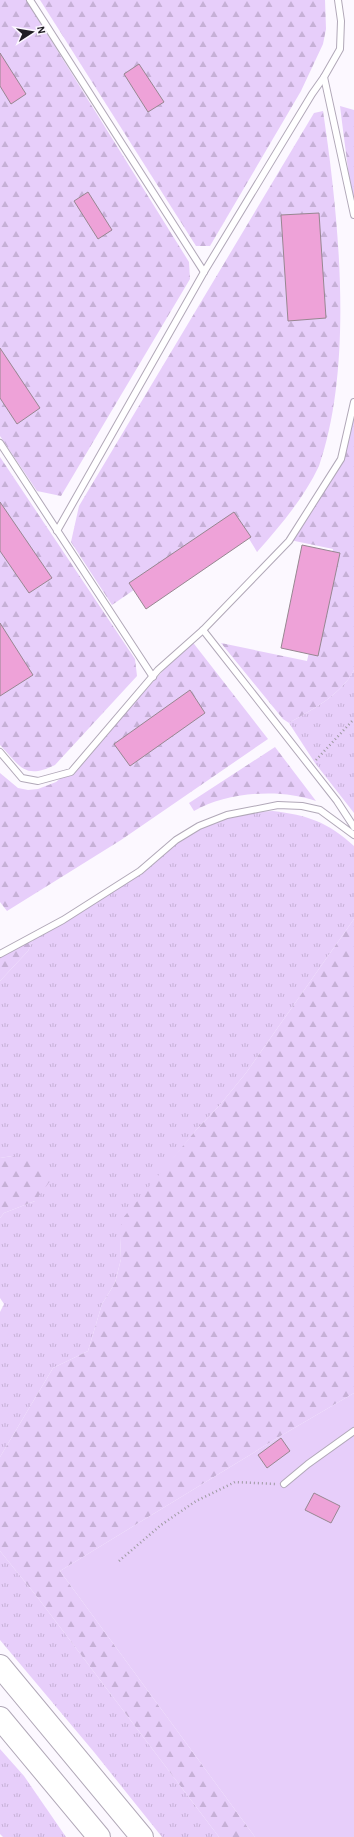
<svg xmlns="http://www.w3.org/2000/svg" width="354" height="1837" font-family="'Alegreya Sans',sans-serif">
	<style>
		.grass { fill: url(#grass-tufts) }
		.forest { fill: url(#forest-firs) }
		.green { fill: #e7cefa }
		.building { fill: #eea2d8; stroke: #978791 }
		.lines { fill: none; stroke-linecap: round; stroke-linejoin: round }
		.service-casing { stroke: #b1a8b8; stroke-width: 8 }
		.motorway-casing { stroke: #b1a8b8; stroke-width: 24 }
		.path { stroke: #9d99a0; stroke-width: 2.5; stroke-dasharray: 1 3; stroke-linecap: butt }
		.service { stroke: #fff; stroke-width: 6 }
		.motorway { stroke: #fff; stroke-width: 22 }
	</style>
	<defs>
		<pattern id="grass-tufts" width="24" height="20" patternUnits="userSpaceOnUse"><rect width="24" height="20" fill="#e7cefa"/><path d="M3 7l-1-3M5 7V3M7 7l1-3M15 17l-1-3M17 17v-4M19 17l1-3" fill="none" stroke="#c6b0d6"/></pattern>
		<pattern id="forest-firs" width="22" height="20" patternUnits="userSpaceOnUse"><rect width="22" height="20" fill="#e7cefa"/><path d="M5 1l3.5 6h-7zM16 11l3.5 6h-7z" fill="#c6b0d6"/></pattern>
	</defs>
	<rect width="100%" height="100%" fill="#fcf8ff"/>
	<g class="grass">
		<path d="M354 670V813L315 763 289 723C313 709 341 695 354 670Z"/>
		<path d="M273 811C307 815 328 822 354 846V919L246 1073 219 1106 197 1129 143 1196 120 1237 121 1259 115 1283 102 1304 88 1351 53 1368 0 1457V1312L4 1304 0 1298V1218L4 1213 35 1201 12 1156 0 1158V981L28 951 34 938 90 904 173 844 206 826 236 813Z"/>
		<polygon points="0,1551 38,1598 219,1837 162,1837 94,1752 0,1640"/>
		<polygon points="0,1749 24,1776 66,1837 3,1837 0,1834"/>
	</g>
	<g class="forest">
		<polygon points="0,0 26,0 189,262 190,279 61,496 37,491 0,436"/>
		<polygon points="40,0 325,0 326,29 323,44 301,91 210,246 196,246"/>
		<polygon points="340,106 354,110 354,217"/>
		<path d="M323 111C339 218 354 365 319 466 304 498 280 526 257 552L237 519 112 605 71 542 79 506 314 113Z"/>
		<path d="M354 405V670C341 695 313 709 289 723L283 719 221 643 307 661 333 549 290 540 342 453Z"/>
		<path d="M0 457 135 659 137 676 55 765C24 780 20 766 0 745Z"/>
		<polygon points="191,640 268,739 121,840 7,911 0,902 0,773 18,788 28,790 38,789 56,782 79,763"/>
		<path d="M275 747 316 801C280 788 227 792 194 811L189 803Z"/>
		<polygon points="354,919 354,1393 284,1434 60,1571 255,1837 219,1837 38,1598 0,1551 0,1457 53,1368 88,1351 102,1304 115,1283 121,1259 120,1237 123,1218 197,1129 219,1106 246,1073"/>
		<polygon points="34,938 28,951 0,981 0,956"/>
		<polygon points="12,1156 42,1165 51,1180 35,1201 4,1213 0,1218 0,1158"/>
	</g>
	<polygon class="green" points="354,1393 354,1837 255,1837 60,1571 284,1434"/>
	<g class="building">
		<polygon points="0,53 26,94 11,104 0,86"/>
		<polygon points="139,64 164,102 148,112 124,74"/>
		<polygon points="88,192 112,230 98,239 74,201"/>
		<polygon points="319,213 326,318 288,321 281,215"/>
		<polygon points="0,348 40,408 17,424 0,398"/>
		<polygon points="0,502 52,578 29,593 0,551"/>
		<polygon points="234,512 251,537 146,609 129,583"/>
		<polygon points="302,545 340,553 318,656 281,648"/>
		<polygon points="0,623 33,675 0,696"/>
		<polygon points="190,690 205,713 130,766 114,744"/>
		<polygon points="281,1438 290,1451 267,1468 258,1455"/>
		<polygon points="314,1493 340,1506 331,1523 305,1510"/>
	</g>
	<g class="lines">
		<defs>
			<g id="service">
				<polyline points="30,0 204,272"/>
				<polyline points="338,0 341,21 340,49 324,77 354,215"/>
				<polyline points="0,443 153,677"/>
				<polyline points="57,531 204,272 312,94 324,77"/>
				<polyline points="203,630 337,801 354,827"/>
				<polyline points="0,752 22,778 38,781 71,772 158,670 203,630 289,541 341,459 354,402"/>
				<polyline points="0,954 63,920 140,871 176,840 199,826 227,815 278,805 302,806 320,810 354,835"/>
				<polyline points="284,1484 308,1464 354,1431"/>
			</g>
			<g id="motorway">
				<polyline points="0,1666 142,1837"/>
				<polyline points="0,1718 99,1837"/>
			</g>
		</defs>
		<use href="#service" class="service-casing"/>
		<use href="#motorway" class="motorway-casing"/>
		<g class="path">
			<polyline points="316,760 354,719"/>
			<polyline points="119,1561 161,1525 196,1501 235,1482 276,1484"/>
		</g>
		<use href="#service" class="service"/>
		<use href="#motorway" class="motorway"/>
	</g>
	<g transform="translate(32 32) rotate(78)" stroke="#fcf8ff" stroke-width="3" paint-order="stroke">
	<path d="M0-3L7 15L0 10L-7 15Z" fill="#201d23"/>
	<text y="-6" font-size="11" font-weight="bold" text-anchor="middle" fill="#201d23">N</text>
	</g>
</svg>
